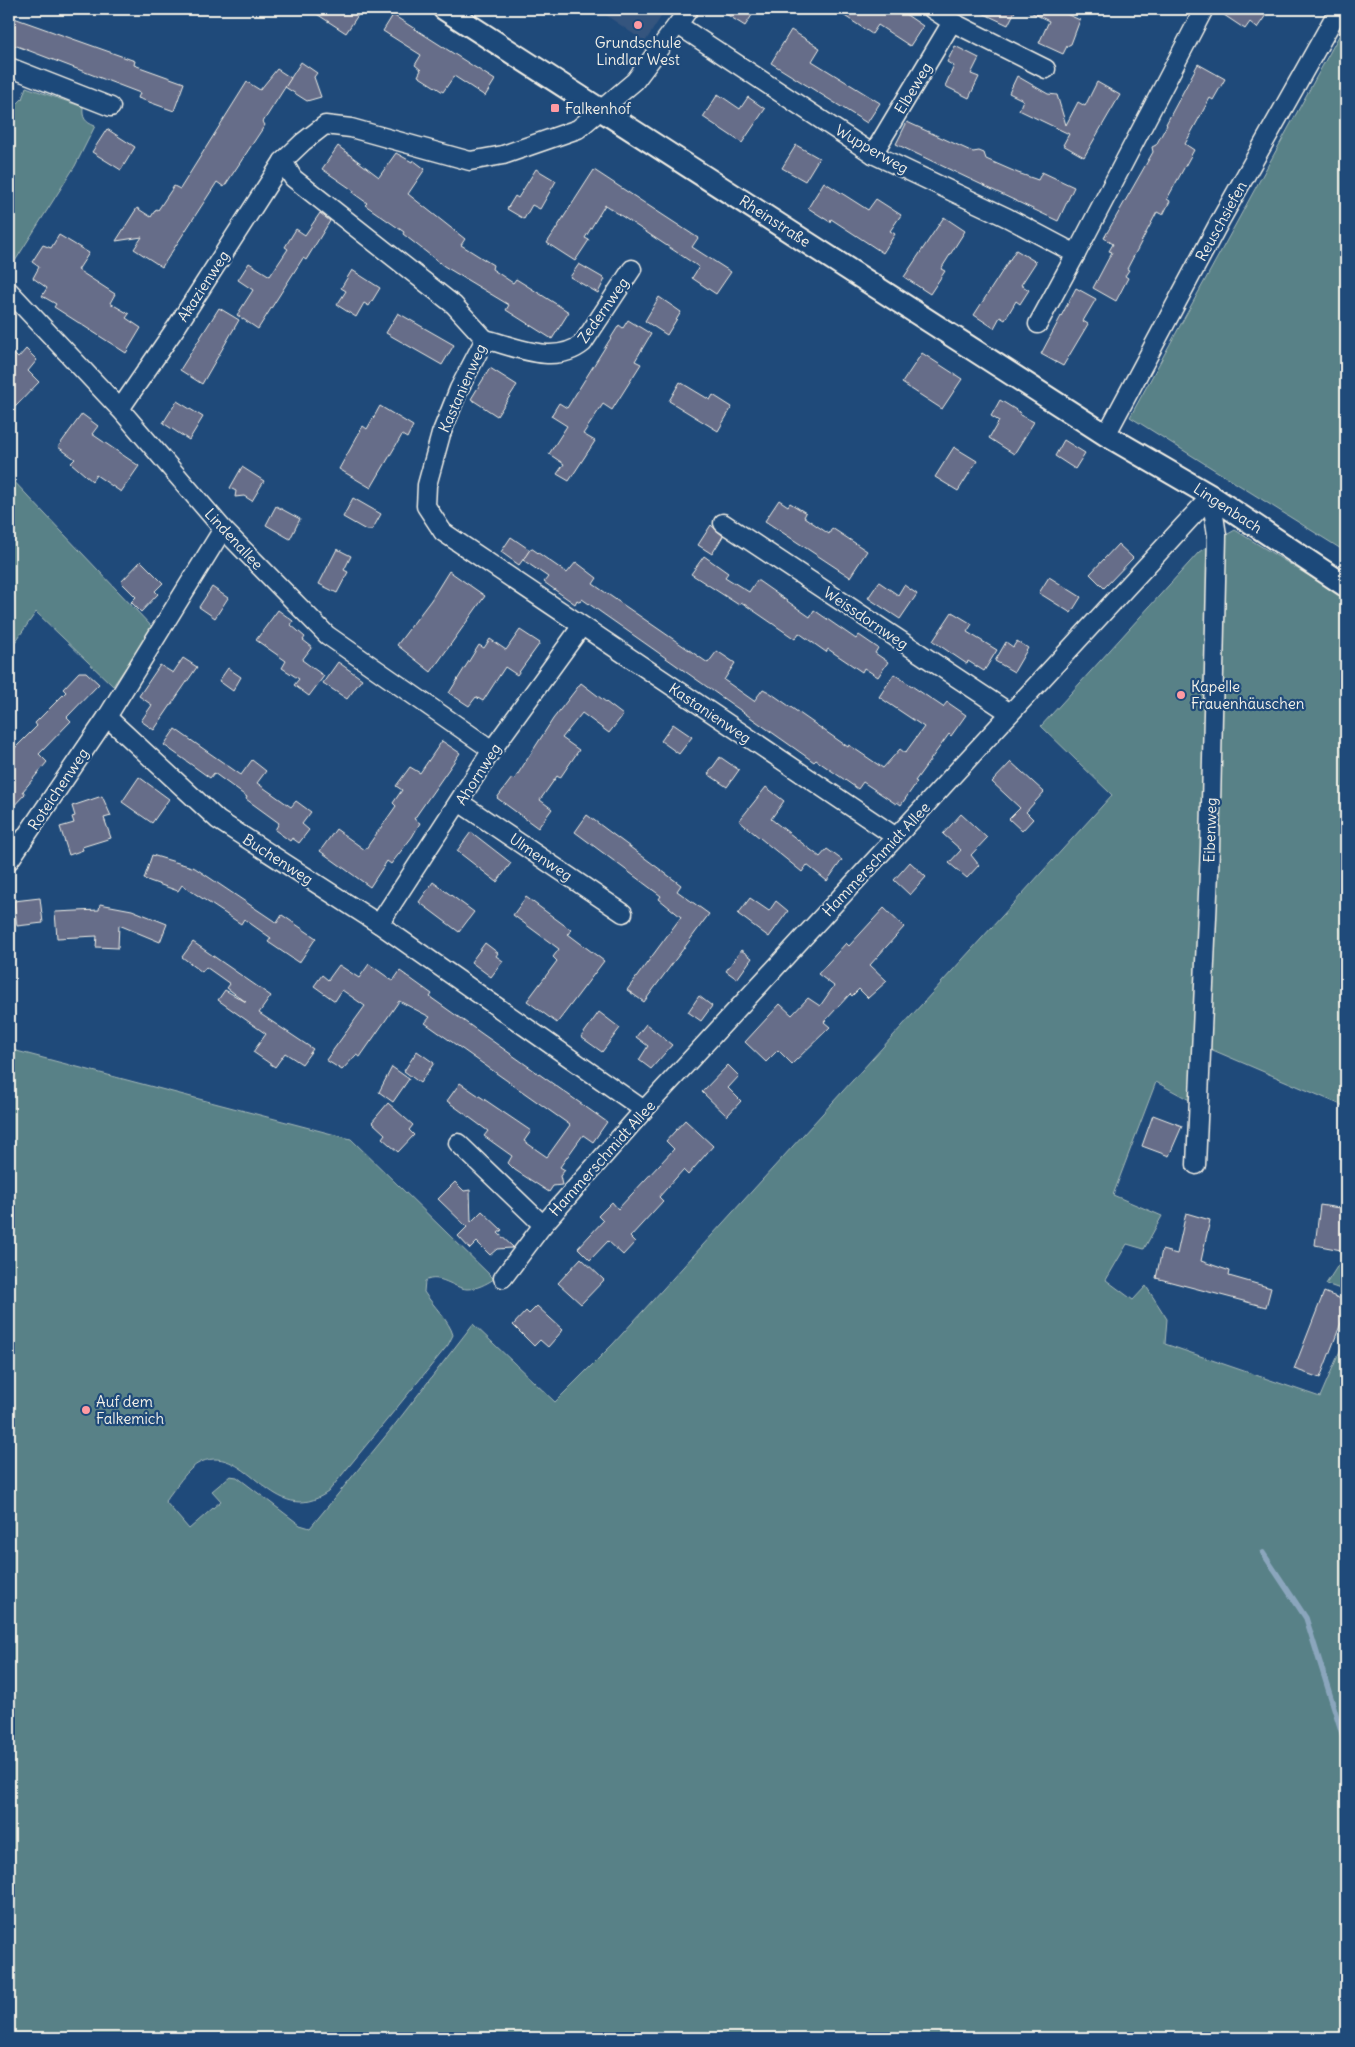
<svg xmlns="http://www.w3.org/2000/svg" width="1355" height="2047" font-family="Delius,sans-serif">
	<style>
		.built { fill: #34547e }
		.green { fill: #588187; stroke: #a6b9b8 }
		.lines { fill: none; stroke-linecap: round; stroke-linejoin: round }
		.stream { stroke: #8ba6bd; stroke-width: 5.5 }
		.building { fill: #666d89; stroke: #f4f1e8 }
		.minor-casing { stroke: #f4f1e8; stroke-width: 21 }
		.tertiary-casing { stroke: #f4f1e8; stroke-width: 25 }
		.minor { stroke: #1f4a7a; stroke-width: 18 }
		.tertiary { stroke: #1f4a7a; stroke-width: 21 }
		.poi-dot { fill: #ff9aa2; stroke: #1f4a7a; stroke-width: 2 }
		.labels { text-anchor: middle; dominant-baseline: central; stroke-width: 4.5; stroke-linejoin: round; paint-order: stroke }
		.poi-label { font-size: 15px; fill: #f4f1e8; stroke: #1f4a7a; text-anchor: start }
		.street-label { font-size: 15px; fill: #f4f1e8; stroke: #1f4a7a }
	</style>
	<rect width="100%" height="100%" fill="#1f4a7a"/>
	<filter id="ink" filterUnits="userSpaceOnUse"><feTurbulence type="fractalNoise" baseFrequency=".02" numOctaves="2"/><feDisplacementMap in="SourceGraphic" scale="10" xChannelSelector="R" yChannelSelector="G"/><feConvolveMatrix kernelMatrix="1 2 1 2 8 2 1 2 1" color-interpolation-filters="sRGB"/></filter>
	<g filter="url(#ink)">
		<polygon class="built" points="597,9 666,9 645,42"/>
		<g class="green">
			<polygon points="1346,23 1346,552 1130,417"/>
			<path d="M26 87 83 107C82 118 85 122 95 126L75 166 10 269 9 112 22 99Z"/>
			<polygon points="9,476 153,628 113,686 36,612 9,651"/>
			<polygon points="1235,530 1346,599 1346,1107 1208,1048 1221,538"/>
			<path d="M1211 544 1197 1104 1156 1082 1113 1195 1162 1216 1144 1249 1127 1244 1106 1280 1133 1300 1146 1286 1167 1319 1165 1344 1320 1397 1346 1337V2038H9V1049L351 1139 494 1279C486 1284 477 1289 467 1289 453 1288 440 1273 425 1281L424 1292C432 1304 450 1322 453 1335L448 1345 328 1492C273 1531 248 1442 201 1462 187 1468 175 1489 165 1501L189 1529 221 1501 212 1491 230 1476 237 1477 300 1525 310 1528 393 1427 473 1324 555 1402 613 1344 1112 795 1041 726 1199 552Z"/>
			<polygon points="1346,1220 1346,1291 1326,1284 1342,1259"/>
		</g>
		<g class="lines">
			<g class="stream">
				<polyline points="1263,1553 1306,1618 1346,1746"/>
				<polyline points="1338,2038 1346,2023"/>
			</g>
		</g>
		<g class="building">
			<polygon points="309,9 362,9 346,33"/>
			<polygon points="718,9 756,9 745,26"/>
			<polygon points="834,9 898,9 923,26 910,46 878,25 872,34"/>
			<polygon points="974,9 1016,9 1008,25"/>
			<polygon points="1024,9 1055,9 1080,20 1071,44 1067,46 1063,54 1039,43 1049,21"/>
			<polygon points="1215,9 1261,9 1259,10 1266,15 1257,28 1250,22 1245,29"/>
			<polygon points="393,15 495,80 485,96 454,76 443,92 418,76 421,70 415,65 421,55 383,31"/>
			<polygon points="14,18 135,61 134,65 184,83 174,111 138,98 140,93 9,43 9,19 13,21"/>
			<polygon points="791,30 820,48 812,61 880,103 867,123 771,63"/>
			<polygon points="955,46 979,58 971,74 979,77 969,98 945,86 954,66 947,62"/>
			<polygon points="301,62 317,73 314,77 321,97 307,101 285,87"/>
			<polygon points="1198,64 1225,79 1213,100 1210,98 1185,144 1194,150 1167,199 1170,201 1163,215 1157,212 1127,269 1129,270 1125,276 1128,278 1116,301 1093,288 1112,252 1109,251 1113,244 1104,238 1153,152 1152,147 1156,145 1167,125 1166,124"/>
			<polygon points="277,69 291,78 263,122 265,125 224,187 217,182 162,267 134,249 142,237 116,241 137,208 151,217 156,209 158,210 174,186 180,189 247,82 260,90"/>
			<polygon points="1017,76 1048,94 1057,95 1066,125 1078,102 1085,106 1097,82 1120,95 1084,157 1063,145 1069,134 1019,110 1023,100 1009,93"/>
			<polygon points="718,94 740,109 748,97 765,109 742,143 703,117"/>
			<polygon points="907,122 973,152 979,151 984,153 986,159 1018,173 1038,180 1042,172 1074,187 1058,221 896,144"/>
			<polygon points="107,129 135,147 121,170 92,152"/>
			<polygon points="796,145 819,158 805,181 782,168"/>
			<polygon points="338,146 379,177 396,153 412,162 413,160 425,169 408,194 465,239 461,245 493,265 492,269 513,283 516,279 569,312 552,339 506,310 509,305 444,266 403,234 404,232 365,205 367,203 353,193 354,191 322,169"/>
			<polygon points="536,169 556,181 540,209 532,205 524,219 507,209 515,196 518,198"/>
			<polygon points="594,170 698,238 692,247 731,272 716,294 692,278 699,267 605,205 585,238 589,240 575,261 547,243"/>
			<polygon points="824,182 868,210 876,199 901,215 890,231 895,234 883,253 831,219 830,222 808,208"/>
			<polygon points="320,213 330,221 306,260 303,258 258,329 237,315 253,290 238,280 249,263 270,276 288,249 285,247 296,229 305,235"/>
			<polygon points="944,217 965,231 941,269 945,271 930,294 904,277"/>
			<polygon points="59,235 89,253 78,270 115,294 110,303 129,314 126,318 141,328 126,353 54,307 56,304 42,296 47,288 33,278 39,267 32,262 43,245 51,248"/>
			<polygon points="1016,250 1036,262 1021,285 1029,290 1020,304 1016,301 1005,320 1000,317 994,328 974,315"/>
			<polygon points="579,264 605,279 598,293 570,277"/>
			<polygon points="352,270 380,288 369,306 364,303 356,317 337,305 346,291 341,288"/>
			<polygon points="1076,288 1096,299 1083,321 1088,324 1063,366 1041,354"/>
			<polygon points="659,297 681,312 667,335 645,321"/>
			<polygon points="219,308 239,320 202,384 180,370"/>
			<polygon points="398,313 454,345 442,365 386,333"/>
			<polygon points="628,320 651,334 635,361 641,364 612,410 603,404 583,434 595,441 569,481 557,474 564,464 549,454 567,426 551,416 559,403 567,408 619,325 623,328"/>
			<polygon points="9,349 18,358 26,349 37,360 28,371 39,382 16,406 9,399"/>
			<polygon points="922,353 962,379 942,409 902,383"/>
			<polygon points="490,368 517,385 497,416 471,399"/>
			<polygon points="680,382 710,400 713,395 732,407 718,431 669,401"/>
			<polygon points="1000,400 1021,413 1020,415 1034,422 1014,454 989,438 999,421 991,416"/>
			<polygon points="177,401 203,417 189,440 163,423"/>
			<polygon points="380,406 413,426 407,438 402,435 371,488 339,469 363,426 367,429"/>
			<polygon points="82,414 98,426 92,434 139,466 121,492 96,475 92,481 71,463 75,459 58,447"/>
			<polygon points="1064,440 1085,453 1075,469 1055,456"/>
			<polygon points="954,447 977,461 958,491 935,477"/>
			<polygon points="242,467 264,481 252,501 244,496 235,497 236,491 230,488"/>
			<polygon points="353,498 381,514 372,530 366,530 343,517"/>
			<polygon points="779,500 788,506 790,503 806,513 804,517 829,534 832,528 867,551 850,577 765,521"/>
			<polygon points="276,506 300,519 290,539 266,525"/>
			<polygon points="711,525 723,536 712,554 698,545"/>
			<polygon points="511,537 530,550 519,565 501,552"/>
			<polygon points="1118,544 1133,558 1104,588 1090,574"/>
			<polygon points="531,548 567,573 576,562 597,578 593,584 708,663 717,651 735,663 724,680 754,701 763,689 769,692 848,747 849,745 883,768 900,749 905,753 924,727 879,697 894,674 943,707 947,702 966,715 951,736 949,734 915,781 917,782 901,805 897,802 896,804 863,782 858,789 816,760 814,762 582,599 580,602 577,600 575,604 555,590 544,582 548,577 523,560"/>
			<polygon points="337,549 351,556 344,570 348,572 337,593 319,584"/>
			<polygon points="704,556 728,573 725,577 749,592 757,580 810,617 814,610 856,639 859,635 878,648 875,653 888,662 878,677 864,668 862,672 828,649 826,652 799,633 795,639 741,602 739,605 691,574"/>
			<polygon points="141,561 163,583 155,591 158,594 141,612 131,602 136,597 121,582"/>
			<polygon points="449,571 485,596 431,672 397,645 431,600"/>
			<polygon points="1049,577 1081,597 1071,613 1039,593"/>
			<polygon points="879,582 898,595 904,585 917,594 900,619 868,598"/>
			<polygon points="212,587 228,598 215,618 199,607"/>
			<polygon points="278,610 293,621 291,625 305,637 303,640 312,647 302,660 324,676 309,696 294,685 299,679 282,668 286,661 256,640"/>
			<polygon points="952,612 972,624 967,632 997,650 984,671 968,661 967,664 933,641"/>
			<polygon points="520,630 540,643 517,675 505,667 483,701 476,697 469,706 449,693 479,645 484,648 490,639 506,650"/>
			<polygon points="1017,641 1028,648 1014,672 995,661 1006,642 1013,647"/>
			<polygon points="183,658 197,667 154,730 141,721 152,705 139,696 160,665 173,673"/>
			<polygon points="338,662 362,679 347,699 323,683"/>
			<polygon points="228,668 241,677 233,691 219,681"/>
			<polygon points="79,672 86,672 99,684 67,717 71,721 39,754 47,762 23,791 25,794 9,811 9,754 37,726 35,723 66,692 63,689"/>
			<polygon points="581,683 623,715 609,733 582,713 562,738 579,750 560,778 557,776 540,800 552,809 538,828 497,798 512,778 514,780 553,719"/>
			<polygon points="673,724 692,737 679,754 661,741"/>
			<polygon points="175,729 241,775 252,760 266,771 257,783 291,807 296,801 311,812 302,824 309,830 299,843 292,838 290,841 275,830 279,823 246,799 247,797 214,773 210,778 164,745"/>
			<polygon points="442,741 460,753 414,819 420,823 412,837 391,864 387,861 370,887 320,851 336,829 365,850 396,806 393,803 402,790 396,786 410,767 420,773"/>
			<polygon points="720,757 739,770 727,787 708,774"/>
			<polygon points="1011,762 1044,792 1026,812 1033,819 1022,831 1009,819 1020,808 992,782"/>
			<polygon points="139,777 169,799 152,823 122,802"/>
			<polygon points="766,787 784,801 771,819 820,857 827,849 842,860 827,881 807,865 802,872 739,821"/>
			<polygon points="102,796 111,816 104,818 111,838 82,847 83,850 69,855 60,827 74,823 72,817 75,816 72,806"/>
			<polygon points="961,814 987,838 971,855 979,865 967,878 949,863 961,850 943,834"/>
			<polygon points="587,815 681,885 677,891 709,914 644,1002 627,990 681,917 659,899 661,896 575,832"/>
			<polygon points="471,832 511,863 497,882 457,851"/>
			<polygon points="152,855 195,868 277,923 282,915 316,938 299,963 268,942 271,938 244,919 241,924 182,885 178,891 144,879"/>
			<polygon points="910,862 926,877 910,895 894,880"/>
			<polygon points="433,882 474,912 459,932 419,902"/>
			<polygon points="526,897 571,930 568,934 604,961 557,1023 527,1001 557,961 553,957 559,949 513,915"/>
			<polygon points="40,898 43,923 17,926 14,901"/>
			<polygon points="750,898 769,911 776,901 788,911 769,937 738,914"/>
			<polygon points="100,904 132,910 167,924 160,942 119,925 118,948 96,947 97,936 57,938 55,912 99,910"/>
			<polygon points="884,908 904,927 870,965 887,981 868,998 859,989 852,996 850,994 824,1022 830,1027 792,1064 778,1050 766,1062 745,1042 780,1004 792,1015 808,998 820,1006 834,986 818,974 846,943 849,946"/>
			<polygon points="193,942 271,996 259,1013 313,1049 302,1064 285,1053 275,1067 253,1052 266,1034 218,1000 225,990 246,1002 227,988 230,984 206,967 202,972 182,957"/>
			<polygon points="485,943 498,953 496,956 503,961 491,977 471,962"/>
			<polygon points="741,950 752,958 737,979 726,971"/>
			<polygon points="369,964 393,981 400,971 432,994 430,997 607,1122 593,1142 583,1135 560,1167 565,1170 560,1176 562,1185 553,1186 549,1192 515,1170 508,1163 512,1156 484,1136 488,1131 447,1101 460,1083 531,1131 524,1141 547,1157 570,1125 425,1023 430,1017 399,1001 360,1057 356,1055 342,1070 326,1060 365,1006 342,990 335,1001 314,986 322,975 328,980 339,965 359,978"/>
			<polygon points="699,996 712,1006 701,1021 688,1012"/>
			<polygon points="599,1012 620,1028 602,1052 581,1037"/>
			<polygon points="646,1024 672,1045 651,1069 639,1060 648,1046 636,1037"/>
			<polygon points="417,1051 434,1063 420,1083 404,1071"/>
			<polygon points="728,1065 739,1076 728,1088 741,1101 727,1116 702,1092"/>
			<polygon points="392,1067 409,1079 393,1102 379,1092"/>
			<polygon points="388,1103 413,1125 409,1130 414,1135 398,1152 382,1138 385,1134 372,1122"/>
			<polygon points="1153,1115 1182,1126 1169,1156 1142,1146"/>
			<polygon points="685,1120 713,1146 688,1175 683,1170 659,1197 663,1201 630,1237 635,1242 623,1255 608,1241 590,1260 578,1248 603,1221 598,1216 612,1202 618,1209 674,1149 666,1141"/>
			<polygon points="455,1182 464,1191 470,1190 471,1222 482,1211 502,1230 498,1233 513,1247 512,1248 497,1249 490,1255 477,1242 470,1249 458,1236 467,1227 438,1199"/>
			<polygon points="1320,1205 1346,1209 1341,1250 1315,1245"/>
			<polygon points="1186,1213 1210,1220 1201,1261 1230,1271 1229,1276 1271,1288 1266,1307 1156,1278 1162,1250 1177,1254"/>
			<polygon points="581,1258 604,1280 581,1304 558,1283"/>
			<polygon points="1324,1292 1346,1301 1346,1310 1320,1378 1294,1369"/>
			<polygon points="537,1306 563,1330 548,1347 540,1340 534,1346 513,1325 526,1311 529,1314"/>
		</g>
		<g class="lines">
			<defs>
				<g id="minor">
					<polyline points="932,9 952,22 1046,69"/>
					<polyline points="678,25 873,154 1008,218 1076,254 1204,9"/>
					<polyline points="9,67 111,107"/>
					<polyline points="873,154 952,22"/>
					<polyline points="283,161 293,178 454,305 485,339 459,389 441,434 427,485 426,506 443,532 896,837"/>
					<polyline points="9,291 120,409 223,529 327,635 492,750"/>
					<polyline points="1038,324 1076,254"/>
					<path d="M485 339C516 347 555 366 583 343L632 269"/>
					<polyline points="120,409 177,326 283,161 303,142 325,125 351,128 470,161 503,155 578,129 635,81 689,9"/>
					<polyline points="1106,435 1220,221 1339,9"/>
					<polyline points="723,523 1010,713"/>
					<polyline points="107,717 218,820 379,924 644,1110"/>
					<polyline points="459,802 623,913"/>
					<polyline points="9,861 107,717 223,529"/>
					<polyline points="379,924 492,750 581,627"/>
					<polyline points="458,1143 543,1225"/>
					<polyline points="1196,1165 1210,849 1217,535 1211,496"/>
					<polyline points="503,1278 543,1225 644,1110 1211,496"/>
				</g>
				<polyline id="tertiary" points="444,9 1106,435 1211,496 1346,586"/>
			</defs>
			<use href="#minor" class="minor-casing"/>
			<use href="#tertiary" class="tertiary-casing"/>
			<use href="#minor" class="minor"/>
			<use href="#tertiary" class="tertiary"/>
		</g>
	</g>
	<g class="poi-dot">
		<circle cx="638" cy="25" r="5"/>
		<rect x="550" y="103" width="10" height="10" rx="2.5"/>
		<circle cx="1181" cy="695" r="5"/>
		<circle cx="86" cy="1410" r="5"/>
	</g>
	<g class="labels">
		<g class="poi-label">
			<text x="638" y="42" text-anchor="middle">Grundschule<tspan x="638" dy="17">Lindlar West</tspan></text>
			<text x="565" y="108">Falkenhof</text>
			<text x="1191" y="686">Kapelle<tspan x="1191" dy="17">Frauenhäuschen</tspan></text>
			<text x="96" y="1401">Auf dem<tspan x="96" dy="17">Falkemich</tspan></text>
		</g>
		<g class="street-label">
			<text transform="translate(913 88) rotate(-59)">Elbeweg</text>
			<text transform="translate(872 149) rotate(30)">Wupperweg</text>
			<text transform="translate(775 221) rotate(33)">Rheinstraße</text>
			<text transform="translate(1221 221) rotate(-61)">Reuschsiefen</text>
			<text transform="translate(203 286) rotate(-57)">Akazienweg</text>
			<text transform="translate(603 310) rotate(-55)">Zedernweg</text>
			<text transform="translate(462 388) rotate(-66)">Kastanienweg</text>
			<text transform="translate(1228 508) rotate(33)">Lingenbach</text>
			<text transform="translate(234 539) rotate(47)">Lindenallee</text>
			<text transform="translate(866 618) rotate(34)">Weissdornweg</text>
			<text transform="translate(710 713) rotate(34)">Kastanienweg</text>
			<text transform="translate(478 774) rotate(-57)">Ahornweg</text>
			<text transform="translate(58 789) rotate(-56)">Roteichenweg</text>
			<text transform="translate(1210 830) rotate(-88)">Eibenweg</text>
			<text transform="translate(541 857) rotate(34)">Ulmenweg</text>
			<text transform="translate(278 859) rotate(33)">Buchenweg</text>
			<text transform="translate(876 859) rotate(-47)">Hammerschmidt Allee</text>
			<text transform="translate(602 1158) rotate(-48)">Hammerschmidt Allee</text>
		</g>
	</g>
	<rect width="1355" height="2047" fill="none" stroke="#1f4a7a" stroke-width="30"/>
	<rect x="15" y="15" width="1325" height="2017" fill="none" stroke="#f4f1e8" stroke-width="2" filter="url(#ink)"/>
</svg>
